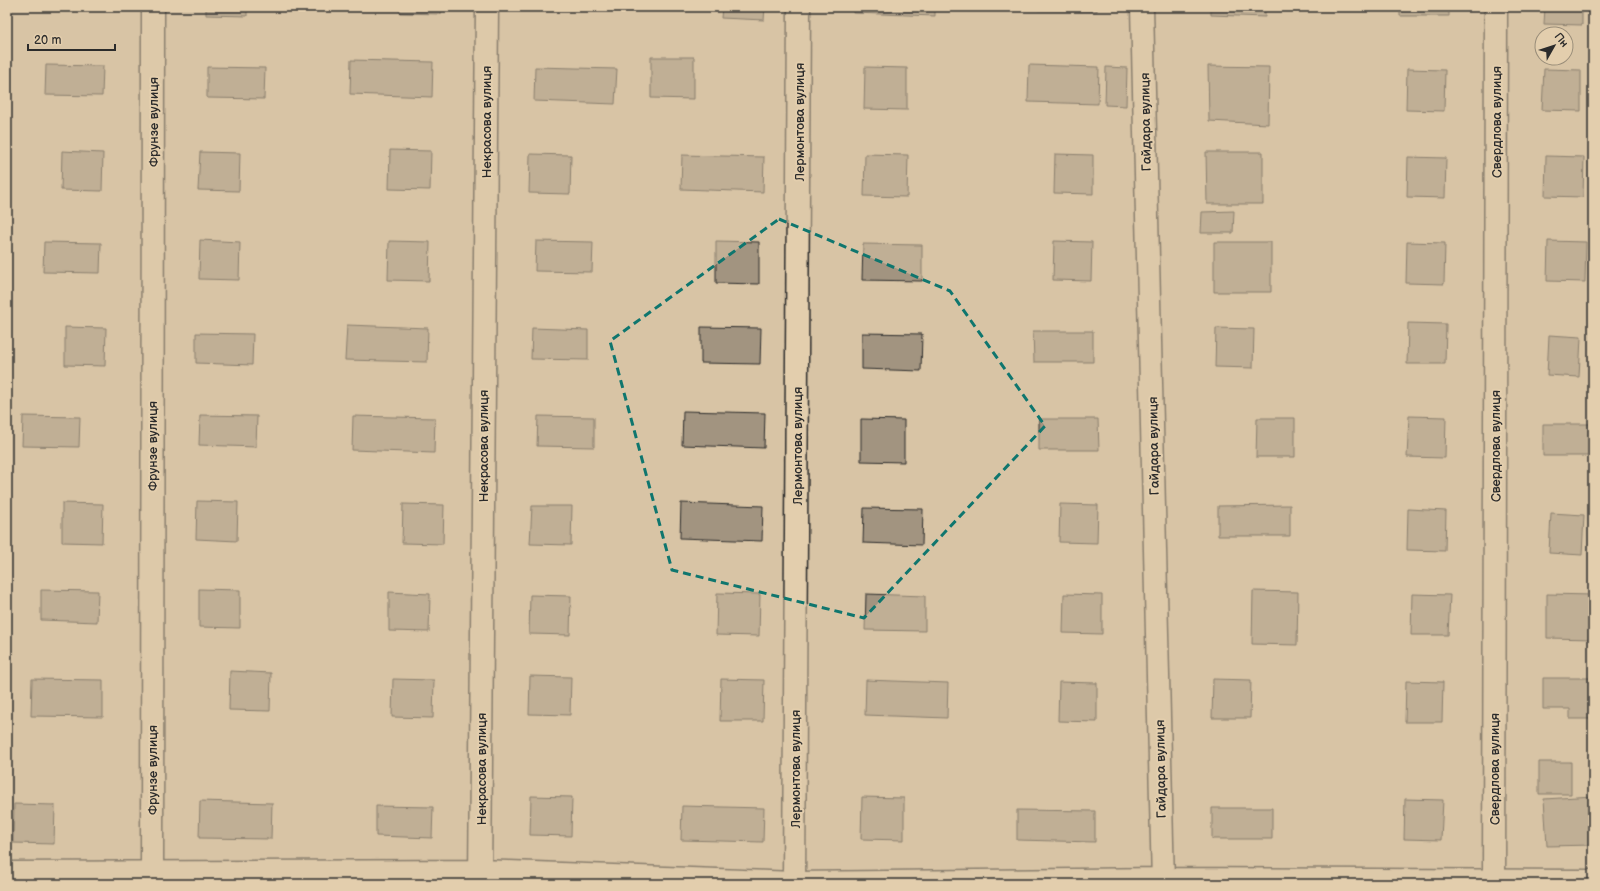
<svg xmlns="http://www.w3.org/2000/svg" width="1600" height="891" viewBox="0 0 1600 891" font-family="'Balsamiq Sans',sans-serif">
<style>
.building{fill:#a29480;stroke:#2b2b2b}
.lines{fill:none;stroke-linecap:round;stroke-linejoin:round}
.minor-casing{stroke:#2b2b2b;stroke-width:25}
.minor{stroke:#e3cead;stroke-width:22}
.marked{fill:none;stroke:#0f766e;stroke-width:3;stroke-dasharray:8 5;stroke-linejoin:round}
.labels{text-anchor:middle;stroke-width:4;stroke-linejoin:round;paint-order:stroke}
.street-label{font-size:13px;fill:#2b2b2b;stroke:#e3cead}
</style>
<rect width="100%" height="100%" fill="#d8c4a5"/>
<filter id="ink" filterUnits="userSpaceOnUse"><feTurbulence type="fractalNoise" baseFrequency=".025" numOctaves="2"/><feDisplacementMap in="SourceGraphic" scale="8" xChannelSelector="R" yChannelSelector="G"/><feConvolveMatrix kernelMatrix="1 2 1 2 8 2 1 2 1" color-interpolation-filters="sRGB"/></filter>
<g filter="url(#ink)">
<!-- building -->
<path class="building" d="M206 7H247V16L206 15Z
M400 7H441V14L400 13Z
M722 7H765L764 20 721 18Z
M853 7H935V16L853 13Z
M1038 7H1097V11L1038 10Z
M1211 7H1265V17L1211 15Z
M1400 7H1449V16H1400Z
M1545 7H1582V25L1544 24Z
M651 57H694V99L651 98Z
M351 60 433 62 432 97 350 94Z
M46 65 103 66 102 96 45 95Z
M1029 65 1099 67 1098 104 1028 102Z
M1208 66 1269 67 1268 124 1209 121Z
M207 67 265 68 264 99 207 98Z
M535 67 617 69 615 104 534 101Z
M865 67 907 68V110L864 109Z
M1106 67 1127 68 1126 106 1105 105Z
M1407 69 1445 70 1444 111 1406 110Z
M1544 69 1581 70V111L1542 110Z
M390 150 431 151 430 190 389 189Z
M62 151 103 153 102 191 61 190Z
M200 152 240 153 239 191 198 190Z
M1206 152H1263V204H1207Z
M530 154 571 155 570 194 529 193Z
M865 154 908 155 907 197 864 196Z
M1055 154 1093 155V194L1054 193Z
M682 155 764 157 763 192 681 189Z
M1546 156 1584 157 1583 197 1545 196Z
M1408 157 1446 158 1445 198 1407 197Z
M1234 211 1233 233H1201L1202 212Z
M200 240 240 242 239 280 199 279Z
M389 241 430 242 429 281 388 280Z
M536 241 593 242 592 272 535 271Z
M716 241 759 242V284L716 283Z
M1054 241 1092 242 1091 281 1053 280Z
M1548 241 1586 242 1585 282 1547 281Z
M44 242 101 243 100 273 43 272Z
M1214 242H1271V292H1214Z
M1407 242 1445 243 1444 284 1406 283Z
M863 244 922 245V281L862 280Z
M1408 323 1446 324 1445 364H1407Z
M347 325 428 328 427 362 345 360Z
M65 327 106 328 105 366 65 365Z
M701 327 761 328 760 364 701 363Z
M532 328 588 330V360L531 359Z
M1216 328 1254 329 1253 368 1215 367Z
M1033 331H1093V362H1034Z
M196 333 253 334 252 365 196 363Z
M862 333 922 334 921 371 862 369Z
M1549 335 1581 337 1579 377 1547 375Z
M683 411 765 413 764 448 682 445Z
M200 415 257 416 256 447 199 445Z
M23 416 80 417 79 447 22 446Z
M353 416 435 418 434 453 352 450Z
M538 416 594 417V447L537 446Z
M1409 416 1446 417 1445 458 1407 457Z
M1257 418H1295V457H1256Z
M861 419 904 420V462L861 461Z
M1039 419H1098L1099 450H1039Z
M1543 424H1592V456H1543Z
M197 501 238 502 237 541 196 539Z
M62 503 103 504 102 543 62 542Z
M681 503 763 506 762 541 680 538Z
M403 504 444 505 443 544 402 543Z
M1060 504 1098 505 1097 543 1059 542Z
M1290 505V536H1218V506Z
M532 506H572L571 545 530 544Z
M864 508 923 509 922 545 863 543Z
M1408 509 1446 511 1445 551 1407 550Z
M1551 513 1584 515 1582 555 1549 553Z
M199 589 240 590V628L199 627Z
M41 590 98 591 97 622 41 620Z
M1253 591 1298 592 1297 645 1252 644Z
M389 592 430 594 429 632 389 631Z
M717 593 760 594 759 636 716 635Z
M866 594 925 596V631L865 630Z
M1064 594 1102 595V634L1063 633Z
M1412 594 1450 595 1448 635H1411Z
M1547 594 1593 595V639L1547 638Z
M530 595 571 596 570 635 529 634Z
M230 671 271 673 270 711 229 710Z
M530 676 571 677 570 715 529 714Z
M1543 678H1593V719H1570V709H1543Z
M32 679 103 680V717L31 716Z
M393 679 434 680 433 718 392 717Z
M721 679 764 680 763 721H720Z
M1213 679 1251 680 1250 718H1212Z
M866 680 948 683 947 718 865 715Z
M1406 681 1443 682 1442 722H1405Z
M1059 682 1097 683V722L1058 721Z
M1539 762H1571V794H1539Z
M531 796 572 797 571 836 530 835Z
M1593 796V845L1547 846 1544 799Z
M862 797 904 798V840L861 839Z
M1405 799 1443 800 1441 840 1404 839Z
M200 801 272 803 271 839 199 838Z
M14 804 55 805 54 844 13 843Z
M376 806 433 807 432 838 376 836Z
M682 806 764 808 763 842 681 840Z
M1212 808H1272V839H1212Z
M1017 810 1095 811V842L1017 840Z"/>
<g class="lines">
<!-- minor casing -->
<g class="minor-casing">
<path id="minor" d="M1142 7 1163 884
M7 873 480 871 794 883 1163 879 1593 881
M152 884 153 7
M480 884 487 7
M794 884 799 7
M1494 884 1496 7"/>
</g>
<!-- minor -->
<use href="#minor" class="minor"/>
</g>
</g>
<!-- marked area -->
<path d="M0 0H1600V891H0ZM779 219 950 291 1045 426 864 618 672 570 610 341Z" fill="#d8c4a5" fill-opacity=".55" fill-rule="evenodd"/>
<path class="marked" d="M779 219 950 291 1045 426 864 618 672 570 610 341Z"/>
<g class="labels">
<!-- street labels -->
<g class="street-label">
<text transform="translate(153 122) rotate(-90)" y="5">Фрунзе вулиця</text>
<text transform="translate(486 122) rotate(-90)" y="5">Некрасова вулиця</text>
<text transform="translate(799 122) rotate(-90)" y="5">Лермонтова вулиця</text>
<text transform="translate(1145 122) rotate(-91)" y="5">Гайдара вулиця</text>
<text transform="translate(1496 122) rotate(-90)" y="5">Свердлова вулиця</text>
<text transform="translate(152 446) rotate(-90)" y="5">Фрунзе вулиця</text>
<text transform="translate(483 446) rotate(-90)" y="5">Некрасова вулиця</text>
<text transform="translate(797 446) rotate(-90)" y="5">Лермонтова вулиця</text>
<text transform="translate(1153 446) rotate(-91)" y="5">Гайдара вулиця</text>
<text transform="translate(1495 446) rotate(-90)" y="5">Свердлова вулиця</text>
<text transform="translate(481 769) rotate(-90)" y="5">Некрасова вулиця</text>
<text transform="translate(795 769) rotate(-90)" y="5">Лермонтова вулиця</text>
<text transform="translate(1160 769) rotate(-91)" y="5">Гайдара вулиця</text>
<text transform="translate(1494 769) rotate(-90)" y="5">Свердлова вулиця</text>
<text transform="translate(152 770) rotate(-90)" y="5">Фрунзе вулиця</text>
</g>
</g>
<!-- margin -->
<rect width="1600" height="891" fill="none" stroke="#e3cead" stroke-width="24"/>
<rect x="12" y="12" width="1576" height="867" fill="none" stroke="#2b2b2b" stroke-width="1.5" filter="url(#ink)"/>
<!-- north arrow -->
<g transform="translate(1554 46) rotate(51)"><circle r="19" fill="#e3cead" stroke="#998d79"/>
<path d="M0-3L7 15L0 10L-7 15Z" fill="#2b2b2b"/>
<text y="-6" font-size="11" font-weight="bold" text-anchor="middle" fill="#2b2b2b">Пн</text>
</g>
<!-- scale -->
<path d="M28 44v6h87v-6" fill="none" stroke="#2b2b2b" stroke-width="2"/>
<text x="34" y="44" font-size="12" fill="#2b2b2b" stroke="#e3cead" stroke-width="3" paint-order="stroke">20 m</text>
</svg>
